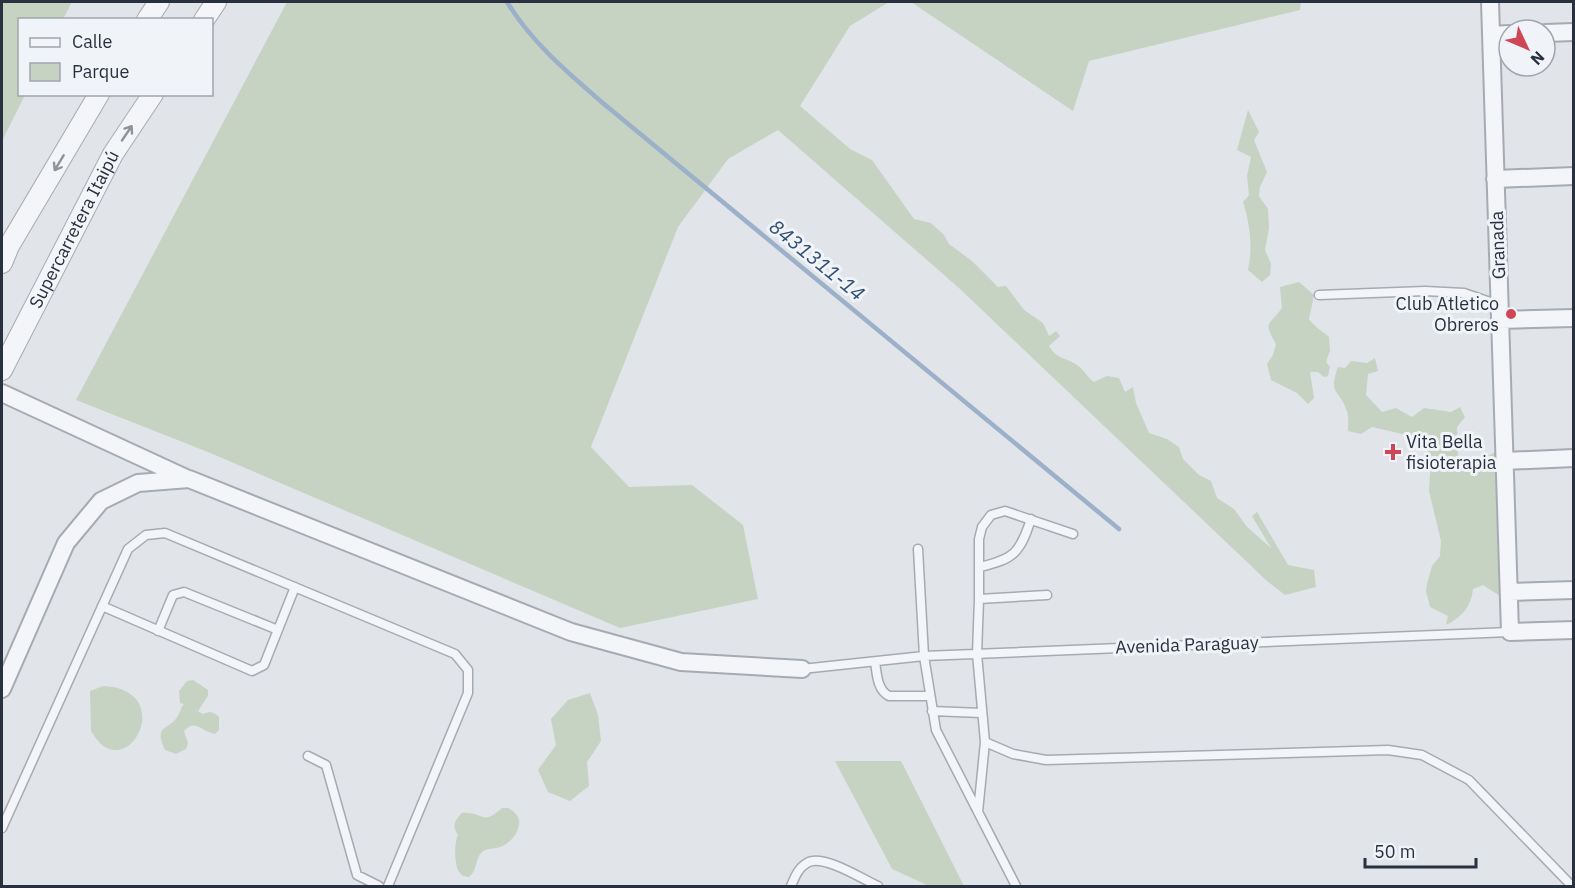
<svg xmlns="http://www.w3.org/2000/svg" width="1575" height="888" viewBox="0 0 1575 888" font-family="'IBM Plex Sans',sans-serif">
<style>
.green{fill:#c6d3c2}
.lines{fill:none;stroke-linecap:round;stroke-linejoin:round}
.stream{stroke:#9cb1c9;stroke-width:4.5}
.service-casing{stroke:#a6abb3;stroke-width:11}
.minor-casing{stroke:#a6abb3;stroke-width:20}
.tertiary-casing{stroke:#a6abb3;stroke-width:22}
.service{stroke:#f3f5f8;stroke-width:8}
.minor{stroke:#f3f5f8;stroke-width:16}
.tertiary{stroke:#f3f5f8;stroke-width:20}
.oneway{stroke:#8e939c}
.poi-dot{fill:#cd4757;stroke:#f0f3f7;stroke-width:2}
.labels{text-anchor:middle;stroke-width:6;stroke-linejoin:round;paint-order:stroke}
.street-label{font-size:18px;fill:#293141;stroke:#f0f3f7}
.poi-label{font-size:18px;fill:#293141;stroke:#f0f3f7;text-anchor:end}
.water-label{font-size:20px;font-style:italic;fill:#334f75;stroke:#f0f3f7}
</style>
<rect width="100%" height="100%" fill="#e1e4e9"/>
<!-- green -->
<path class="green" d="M2 2H72L63 19 20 20V94L25 95 2 141Z
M287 2H889L850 26 800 106 850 149 872 160 914 219 931 223 944 235 949 244 972 261 998 287 1006 286 1024 310 1043 323 1049 336 1056 331 1060 336 1049 346C1058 360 1065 357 1077 365 1085 370 1087 378 1094 382L1107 376 1119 378 1125 392 1133 387 1136 403 1149 433 1167 439 1179 447 1183 459 1199 475 1211 481 1217 498 1234 509 1247 527 1271 548 1252 516 1257 512 1288 565 1314 570 1316 587 1285 595 1267 581 959 288 778 130 728 159 678 227 591 447 629 487 692 485 743 525 758 599 620 628 208 452 76 400Z
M911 2H1301L1300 10 1089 61 1073 111Z
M1248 110 1259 132 1254 140 1267 172 1260 187 1259 196 1268 209 1269 228 1265 250 1271 264 1270 275 1262 282 1248 270C1253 248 1250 224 1243 202L1249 195 1247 176 1251 157 1237 150Z
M1299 282 1314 295 1309 319C1314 326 1322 331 1329 337L1330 351 1326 362 1330 367 1328 376 1324 377 1318 372H1310L1314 398 1308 404 1297 393 1271 380 1267 364 1273 355 1276 344C1263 321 1268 327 1282 308L1280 287Z
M1375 358 1378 371 1368 374 1366 395 1382 412 1396 408 1412 417 1424 408 1451 412 1460 407 1465 417 1457 427 1458 456 1468 465 1496 452 1503 598 1483 585 1473 589C1471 607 1462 617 1446 625L1448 616 1430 607 1426 591 1427 584 1432 566 1440 556 1441 541 1429 491 1431 455 1415 437 1372 427 1361 434 1348 431C1348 425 1349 417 1347 411 1339 388 1328 395 1338 367L1345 368 1351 361 1367 363Z
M193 680 208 690V696L198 711 203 714C210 711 214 712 219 717V730L215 734C202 732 195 718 184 731L188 743 186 749 176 754 165 750C153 724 169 731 177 717 180 713 180 709 184 704L180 703 179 691 187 681Z
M103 686C169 689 139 763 107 748 100 745 95 737 91 731L90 691Z
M590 693 598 715 601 741 587 762 589 786 570 801 548 792 538 770 556 745 551 719 568 700Z
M835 761H901L964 886H929L892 869Z
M502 808H508C512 810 516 813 518 817 523 829 510 844 500 847 493 850 488 847 482 852 474 860 479 868 469 877 465 876 463 877 460 873 454 868 454 842 458 835 452 826 454 821 462 813 483 811 481 827 502 808Z"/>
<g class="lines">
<!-- stream -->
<path class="stream" d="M507 2C532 43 568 73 604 104L1119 529"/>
<!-- service casing -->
<g class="service-casing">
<path id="service" d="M1319 295 1425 291 1464 293 1499 305
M918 549 924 656 936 730 1016 886
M980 567C1014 559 1020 553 1031 519
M979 599V539L982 527 991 515 1005 511 1073 534
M102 606 252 671 264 665 295 587
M158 631 173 595 184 592 278 630
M875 662C877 674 877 690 889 696H930
M802 669 924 656 1510 632
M932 711 981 713
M985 742 1013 754 1046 760 1388 750 1422 755 1469 780 1572 886
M308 756 326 765 357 875 379 886
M978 812 985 742 977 654 979 599 1047 595
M2 828 128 549 146 535 165 533 455 654 468 670V693L388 886
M791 886C795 877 798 868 807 863 822 853 862 879 878 886"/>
</g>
<!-- minor casing -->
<g class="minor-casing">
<path id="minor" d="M1490 2 1510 632 1574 630
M1545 33 1574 32
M1491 35 1509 34
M1495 179 1574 176
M1500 320 1574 318
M2 393 186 478
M1505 461 1574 458
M1509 592 1574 590
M2 689 66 543 101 501 138 483 189 479 571 632 681 662 802 669"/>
</g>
<!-- tertiary casing -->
<g class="tertiary-casing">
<g id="tertiary">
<path d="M147 20 159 2"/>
<path d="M204 20 216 2"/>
<path d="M2 263 9 246 99 94"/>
<path id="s1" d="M2 370 113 154 153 94"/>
</g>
</g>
<!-- service -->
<use href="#service" class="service"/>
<!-- minor -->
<use href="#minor" class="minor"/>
<!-- tertiary -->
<use href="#tertiary" class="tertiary"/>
</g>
<!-- one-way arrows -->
<defs><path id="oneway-shaft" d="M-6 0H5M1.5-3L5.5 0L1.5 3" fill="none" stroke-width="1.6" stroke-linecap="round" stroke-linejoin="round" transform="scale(1.5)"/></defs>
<g class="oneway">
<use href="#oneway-shaft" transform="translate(127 133) rotate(-56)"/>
<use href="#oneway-shaft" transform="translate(59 163) rotate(121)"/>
</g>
<!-- markers -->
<g class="poi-dot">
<circle cx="1511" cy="314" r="6"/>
<path d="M1390 443h6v6h6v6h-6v6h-6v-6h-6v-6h6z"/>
</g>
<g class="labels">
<!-- street labels -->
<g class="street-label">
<text dy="6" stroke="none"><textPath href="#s1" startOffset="158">Supercarretera Itaipú</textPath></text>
<text transform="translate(1498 245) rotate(-92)" y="6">Granada</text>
<text transform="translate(1187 645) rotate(-2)" y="6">Avenida Paraguay</text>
</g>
<!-- poi labels -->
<g class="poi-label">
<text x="1499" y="310">Club Atletico<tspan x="1499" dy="21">Obreros</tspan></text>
<text x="1406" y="448" text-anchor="start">Vita Bella<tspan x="1406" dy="21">fisioterapia</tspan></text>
</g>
<!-- water labels -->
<g class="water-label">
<text transform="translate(817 260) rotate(39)" y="7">8431311-14</text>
</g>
</g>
<!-- border -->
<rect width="1575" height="888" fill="none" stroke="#293141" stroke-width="6"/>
<!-- legend -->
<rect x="18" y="18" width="195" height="78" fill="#f0f3f7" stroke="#a0a5ae" stroke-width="1.5"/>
<rect x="30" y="38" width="30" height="9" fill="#f3f5f8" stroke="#a0a5ae" stroke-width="1.5"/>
<text x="72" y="48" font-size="18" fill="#293141">Calle</text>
<rect x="30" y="63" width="30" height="18" fill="#c6d3c2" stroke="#a0a5ae" stroke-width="1.5"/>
<text x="72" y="78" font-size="18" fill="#293141">Parque</text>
<!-- north arrow -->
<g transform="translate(1527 48) rotate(134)"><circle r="28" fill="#f0f3f7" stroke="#a0a5ae" stroke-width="1.5"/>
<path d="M0-4.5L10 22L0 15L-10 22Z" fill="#cd4757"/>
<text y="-9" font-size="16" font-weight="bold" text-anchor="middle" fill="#293141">N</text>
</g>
<!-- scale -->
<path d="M1365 858v9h111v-9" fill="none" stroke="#293141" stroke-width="3"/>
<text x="1374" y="858" font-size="18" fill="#293141" stroke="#f0f3f7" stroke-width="4.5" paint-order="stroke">50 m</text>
</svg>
